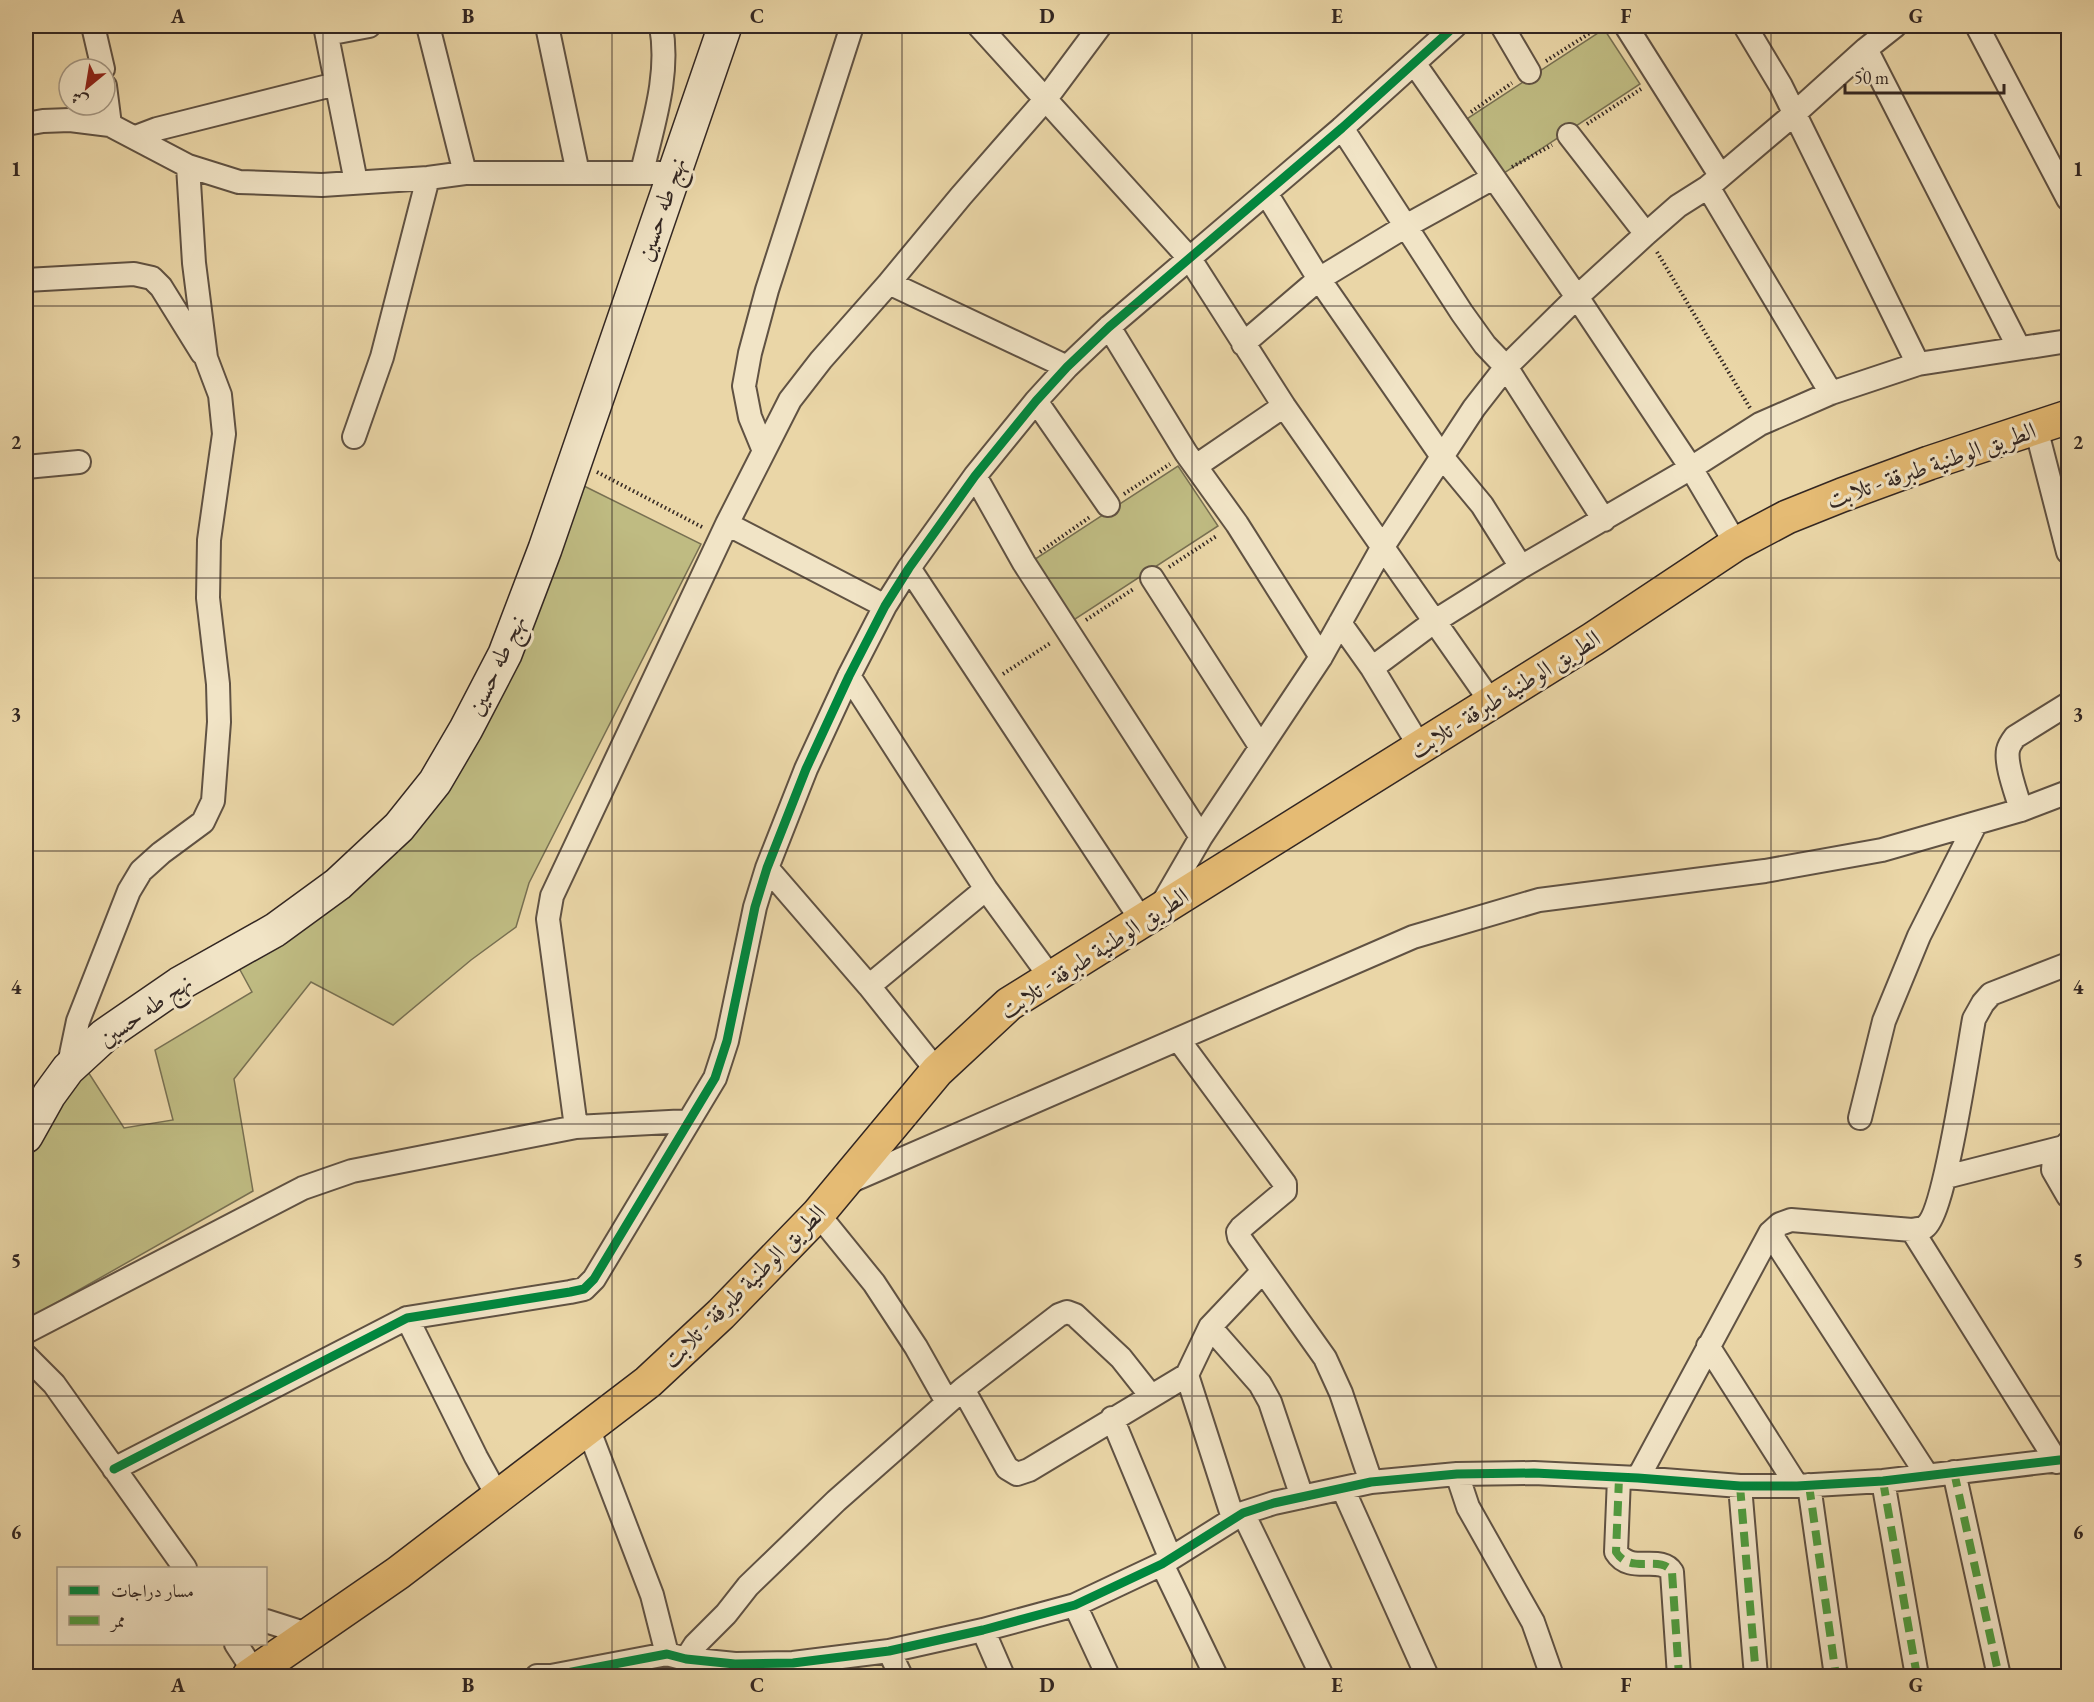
<svg xmlns="http://www.w3.org/2000/svg" width="2094" height="1702" viewBox="0 0 2094 1702" font-family="'EB Garamond',Amiri,serif">
<style>
.green{fill:#bfbb82;stroke:#787052;stroke-width:1.5}
.lines{fill:none;stroke-linecap:round;stroke-linejoin:round}
.street-casing{stroke:#605243;stroke-width:26}
.secondary-casing{stroke:#322622;stroke-width:36}
.primary-casing{stroke:#322622;stroke-width:36}
.path{stroke:#322622;stroke-width:4;stroke-dasharray:1.5 3;stroke-linecap:butt}
.street{stroke:#f1e4c6;stroke-width:22}
.secondary{stroke:#f1e4c6;stroke-width:33}
.primary{stroke:#e5bb74;stroke-width:33}
.quiet{stroke:#509c40;stroke-width:8;stroke-dasharray:15 8;stroke-linecap:butt}
.cycleway-casing{stroke:#f1e4c6;stroke-width:13}
.cycleway{stroke:#00873e;stroke-width:9}
.grid{fill:none;stroke:#322622;stroke-width:1.5;stroke-opacity:0.55}
.labels{text-anchor:middle;stroke-width:6;stroke-linejoin:round;paint-order:stroke}
.street-label{font-size:24px;fill:#322622;stroke:#f1e4c6}
.neatline{fill:none;stroke:#322622;stroke-width:2}
.grid-label{font-size:20px;text-anchor:middle;font-weight:bold;fill:#322622}
</style>
<rect width="100%" height="100%" fill="#ead6a7"/>
<filter id="stains"><feTurbulence type="fractalNoise" baseFrequency=".00333" numOctaves="4"/><feColorMatrix values="0 0 0 0 .2 0 0 0 0 .09 0 0 0 0 .02 0 0 0 .5 -.17"/></filter>
<radialGradient id="worn" r=".72"><stop offset=".6" stop-color="#630" stop-opacity="0"/><stop offset="1" stop-color="#630" stop-opacity=".3"/></radialGradient>
<!-- green -->
<path class="green" d="M1604 29 1640 84 1492 181 1456 126Z
M1178 466 1218 526 1066 625 1026 565Z
M582 485 701 544 529 883 516 927 471 960 393 1025 311 982 234 1079 253 1191 26 1320V1153L53 1095 83 1064 124 1128 173 1120 155 1050 252 992 239 968 410 825Z"/>
<g class="lines">
<!-- street casing -->
<g class="street-casing">
<path id="street" d="M93 26 103 69
M325 26 356 182
M428 26 465 173
M547 26 578 173
M979 26 1190 259 1284 406 1491 702
M1502 26 1529 72
M1626 26 1720 175
M1745 26 1781 86 1918 364
M1977 26 2068 199
M327 34 369 26
M1866 49 2019 348
M1414 63 1577 297 1691 468 1736 544
M105 86 110 125
M26 124 43 121 70 120 110 125 188 166 239 182 322 185 428 178 465 173H674
M1342 128 1462 313 1485 345 1506 367 1604 520
M1569 135 1646 234
M136 137 157 129 336 84
M642 172C653 124 670 75 661 26
M1708 187 1831 393
M1266 193 1319 279 1443 458 1482 505 1521 567
M26 280 134 274 152 278 161 287 202 353
M889 283 1067 367
M1109 327 1186 453 1237 524 1321 657
M1243 344 1319 279 1406 226 1493 178
M1036 401 1108 505
M2036 428 2068 552
M354 437 382 357 428 178
M764 451 750 417 744 386 750 353 767 290 852 26
M1196 466 1284 406
M26 467 79 462
M975 476 1024 563 1201 837
M727 524 885 606
M909 568 1142 921
M1152 578 1260 746
M1340 623 1372 668 1420 747
M1372 668 1435 621 1521 567 1691 468 1760 424 1831 393 1918 364 2068 341
M849 676 986 889 1051 978
M2021 810C2017 795 2005 765 2008 750 2009 745 2012 741 2015 737L2068 704
M767 868 869 986 937 1071
M1161 906 1201 837 1321 657 1382 548 1474 408 1506 367 1577 297 1646 234 1678 206 1708 187 1794 114 1866 49 1895 26
M869 986 986 889
M1178 1039 1285 1184V1191L1241 1228 1238 1232 1239 1237 1325 1358 1341 1393 1371 1482
M68 1069 78 1021 129 891 141 871 161 853 203 822 213 801 219 722 218 684 208 598 209 540 224 434 220 395 206 358 194 263 188 166
M1860 1118 1884 1021 1919 936 1975 825
M576 1127 548 919 552 896 727 524 790 400 821 360 889 283 961 196 1045 100 1100 26
M2068 1143 2054 1158 2053 1170 2068 1196
M1946 1177 2068 1146
M849 1182 1413 937 1539 900 1765 871 1882 850 2021 810 2068 792
M818 1214 874 1283 916 1347 947 1402
M1912 1230 2057 1462
M1770 1233 1927 1475
M407 1318 476 1457 498 1497
M1210 1327 1260 1384 1270 1402 1302 1497
M26 1332 303 1188 352 1171 576 1127 688 1121
M1708 1346 1797 1486
M26 1356 54 1384 185 1568
M1187 1375 1233 1518
M963 1389 1007 1468 1017 1474 1029 1470 1187 1375 1210 1327 1263 1271
M1112 1418 1170 1557
M588 1428 652 1595 667 1654
M114 1469 407 1318 570 1292 584 1289 594 1279 715 1078 727 1041 755 907 767 868 806 769 849 676 885 606 909 568 975 476 1036 401 1067 367 1109 327 1342 128 1455 26
M1954 1472 1999 1676
M1457 1474 1468 1507 1533 1622 1552 1676
M1619 1478 1616 1552C1630 1575 1661 1554 1672 1572L1679 1676
M1638 1478 1770 1233 1780 1224 1791 1220 1912 1230C1915 1229 1922 1229 1925 1227 1945 1213 1968 1051 1974 1019L1983 1003 1991 994 2068 964
M1883 1481 1917 1676
M1809 1485 1836 1676
M1740 1486 1756 1676
M1343 1489 1427 1676
M1243 1513 1322 1676
M1162 1564 1216 1676
M1075 1605 1108 1676
M266 1621 310 1635
M983 1630 1003 1676
M236 1644 255 1673 265 1676
M889 1651 901 1676
M686 1659 695 1645 726 1614 748 1586 836 1501 963 1389 1059 1315 1067 1312 1075 1315 1121 1358 1151 1396
M537 1676H551L667 1654 686 1659 735 1664 793 1663 889 1651 983 1630 1075 1605 1162 1564 1243 1513 1274 1503 1371 1482 1457 1474 1534 1473 1638 1478 1740 1486H1797L1883 1481 2068 1459"/>
</g>
<!-- secondary casing -->
<g class="secondary-casing">
<path id="secondary" d="M26 1136 49 1095 68 1069 105 1035 179 984 275 930 338 884 399 827 435 782 466 729 505 654 545 549 725 26"/>
</g>
<!-- primary casing -->
<g class="primary-casing">
<path id="primary" d="M249 1676 398 1573 648 1382 721 1314 818 1214 937 1071 1009 1004 1593 639 1736 544 1787 517 1842 495 1929 463 2068 417"/>
</g>
<!-- path -->
<path class="path" d="M1546 61 1601 26
M1471 112 1512 83
M1587 124 1641 89
M1512 167 1552 145
M1657 252 1750 408
M597 472 702 527
M1124 494 1170 464
M1040 552 1090 517
M1169 567 1218 535
M1086 620 1135 588
M1003 674 1052 642"/>
<!-- street -->
<use href="#street" class="street"/>
<!-- secondary -->
<use href="#secondary" class="secondary"/>
<!-- primary -->
<use href="#primary" class="primary"/>
<!-- quiet -->
<path class="quiet" d="M1954 1472 1999 1676
M1619 1478 1616 1552C1630 1575 1661 1554 1672 1572L1679 1676
M1883 1481 1917 1676
M1809 1485 1836 1676
M1740 1486 1756 1676"/>
<!-- cycleway casing -->
<g class="cycleway-casing">
<path id="cycleway" d="M114 1469 407 1318 570 1292 584 1289 594 1279 715 1078 727 1041 755 907 767 868 806 769 849 676 885 606 909 568 975 476 1036 401 1067 367 1109 327 1342 128 1455 26
M537 1676H551L667 1654 686 1659 735 1664 793 1663 889 1651 983 1630 1075 1605 1162 1564 1243 1513 1274 1503 1371 1482 1457 1474 1534 1473 1638 1478 1740 1486H1797L1883 1481 2068 1459"/>
</g>
<!-- cycleway -->
<use href="#cycleway" class="cycleway"/>
</g>
<!-- grid -->
<path class="grid" d="M323 26V1676M612 26V1676M902 26V1676M1192 26V1676M1482 26V1676M1771 26V1676M26 306H2068M26 578H2068M26 851H2068M26 1124H2068M26 1396H2068"/>
<g class="labels">
<!-- street labels -->
<g class="street-label">
<text transform="translate(661 209) rotate(-71)" y="8">نهج طه حسين</text>
<text transform="translate(1931 465) rotate(-19)" y="8">الطريق الوطنية طبرقة - تلابت</text>
<text transform="translate(496 665) rotate(-65)" y="8">نهج طه حسين</text>
<text transform="translate(1505 694) rotate(-32)" y="8">الطريق الوطنية طبرقة - تلابت</text>
<text transform="translate(1094 953) rotate(-33)" y="8">الطريق الوطنية طبرقة - تلابت</text>
<text transform="translate(145 1010) rotate(-35)" y="8">نهج طه حسين</text>
<text transform="translate(744 1286) rotate(-45)" y="8">الطريق الوطنية طبرقة - تلابت</text>
</g>
</g>
<!-- margin -->
<rect width="2094" height="1702" fill="none" stroke="#ead6a7" stroke-width="66"/>
<!-- legend -->
<rect x="57" y="1567" width="210" height="78" fill="#f1e4c6" stroke="#a59884" stroke-width="1.5"/>
<rect x="69" y="1586" width="30" height="9" fill="#00873e" stroke="#a59884" stroke-width="1.5"/>
<text x="111" y="1597" font-size="18" fill="#322622">مسار دراجات</text>
<rect x="69" y="1616" width="30" height="9" fill="#509c40" stroke="#a59884" stroke-width="1.5"/>
<text x="111" y="1627" font-size="18" fill="#322622">ممر</text>
<!-- north arrow -->
<g transform="translate(87 87) rotate(210)"><circle r="28" fill="#f1e4c6" stroke="#a59884" stroke-width="1.5"/>
<path d="M0-4.5L10 22L0 15L-10 22Z" fill="#8f2418"/>
<text y="-9" font-size="16" font-weight="bold" text-anchor="middle" fill="#322622">ش</text>
</g>
<!-- scale -->
<path d="M1845 84v9h159v-9" fill="none" stroke="#322622" stroke-width="3"/>
<text x="1854" y="84" font-size="18" fill="#322622" stroke="#f1e4c6" stroke-width="4.5" paint-order="stroke">50 m</text>
<rect x="33" y="33" width="2028" height="1636" class="neatline"/>
<g class="grid-label">
<text x="178" y="23">A</text>
<text x="468" y="23">B</text>
<text x="757" y="23">C</text>
<text x="1047" y="23">D</text>
<text x="1337" y="23">E</text>
<text x="1626" y="23">F</text>
<text x="1916" y="23">G</text>
<text x="16" y="176">1</text>
<text x="2078" y="176">1</text>
<text x="16" y="449">2</text>
<text x="2078" y="449">2</text>
<text x="16" y="721">3</text>
<text x="2078" y="721">3</text>
<text x="16" y="994">4</text>
<text x="2078" y="994">4</text>
<text x="16" y="1267">5</text>
<text x="2078" y="1267">5</text>
<text x="16" y="1539">6</text>
<text x="2078" y="1539">6</text>
<text x="178" y="1692">A</text>
<text x="468" y="1692">B</text>
<text x="757" y="1692">C</text>
<text x="1047" y="1692">D</text>
<text x="1337" y="1692">E</text>
<text x="1626" y="1692">F</text>
<text x="1916" y="1692">G</text>
</g>
<rect width="100%" height="100%" filter="url(#stains)"/>
<rect width="100%" height="100%" fill="url(#worn)"/>
</svg>
